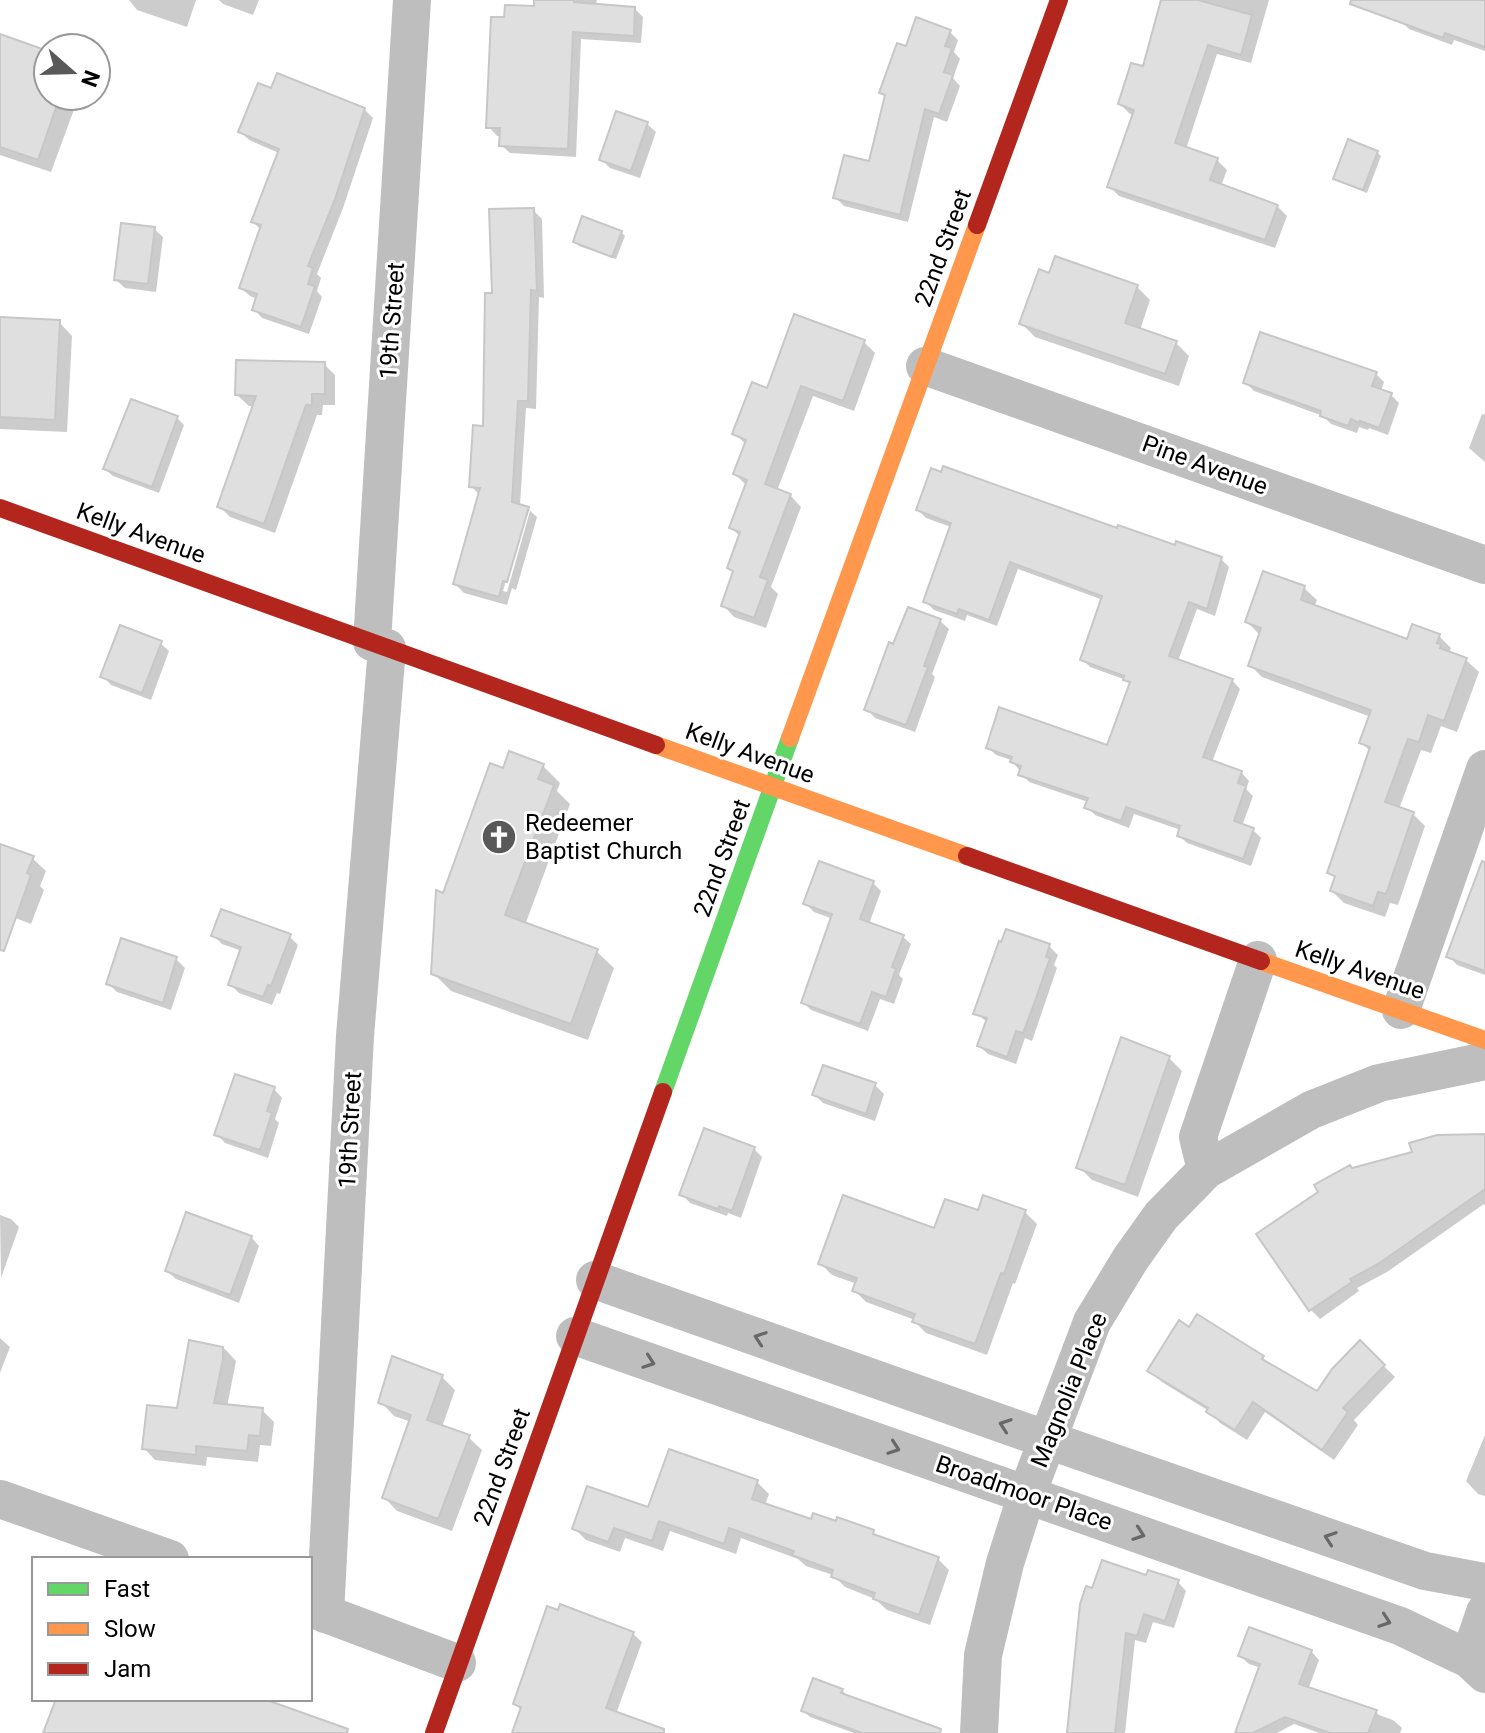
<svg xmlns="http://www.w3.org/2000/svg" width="1485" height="1733" viewBox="0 0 1485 1733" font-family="Roboto,sans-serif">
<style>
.shadow{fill:#0003;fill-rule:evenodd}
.building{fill:#dfdfdf;stroke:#c7c7c7;stroke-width:2}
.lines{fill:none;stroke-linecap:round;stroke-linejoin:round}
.street{stroke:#bebebe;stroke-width:38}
.fast{stroke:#63d668;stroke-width:18}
.slow{stroke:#ff974d;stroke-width:18}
.jam{stroke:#b3261e;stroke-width:18}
.oneway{stroke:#686868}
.labels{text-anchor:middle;stroke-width:6;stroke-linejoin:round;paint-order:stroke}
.street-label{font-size:24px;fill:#000;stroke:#fff}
.poi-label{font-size:24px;fill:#000;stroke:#fff;text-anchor:start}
</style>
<rect width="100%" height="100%" fill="#fff"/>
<!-- shadow -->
<path class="shadow" d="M129 0H196L187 27 137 10Z
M219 0H259L253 15 223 4Z
M536 0H597L595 6 634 8 643 17 641 43 581 39 576 157 510 153 501 145 502 136H497L489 127 506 19 536 8Z
M1163 0H1269L1251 63 1217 54 1186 149 1217 160 1227 170 1221 186 1277 206 1287 216 1275 248 1119 196 1109 186 1134 115 1130 114 1120 104 1145 69Z
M1408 0H1485V51L1454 40 1452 45 1409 29 1400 20Z
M950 32 958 40 954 52 960 59 953 78 960 86 947 122 934 117 908 222 844 206 835 197 870 163 886 98 881 92 907 48Z
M0 37 48 53V96H79L51 172 0 155Z
M364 109 373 118 343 208 317 274 321 278 317 291 322 297 309 334 262 318 254 309 257 299 250 296 241 288 261 230 253 222 279 153 249 140 241 132Z
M647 124 656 132 640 178 610 168 601 159Z
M1377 152 1381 156 1367 193 1339 182 1335 178Z
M533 210 542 219 544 298 539 297 536 409 526 408 520 506 528 509 537 517 516 590 512 588 507 605 464 593 455 584 480 495 471 486 485 428 494 295ZM526 511H530L507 592 503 591Z
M154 229 163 237 156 292 125 288 116 280Z
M621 232 625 236 616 259 579 246 575 242Z
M1050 275 1137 287 1150 300 1140 330 1176 343 1189 356 1179 386 1035 337 1022 324Z
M0 319 59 322 72 336 67 432 0 429Z
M864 342 875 353 854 411 813 396 777 491 790 495 801 507 771 587 778 594 766 628 734 617 723 605 735 573 729 568 741 537 731 528 747 486 735 474 746 445 735 433 768 391Z
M324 364 335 375V405H323L322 415H317L275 533 230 517 219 506 255 406H249L237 395Z
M1376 374 1384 382 1381 391 1391 395 1399 403 1388 435 1369 428 1368 430 1359 427 1357 433 1331 424 1323 416 1254 391 1245 382Z
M1485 412V462L1469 448 1482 414 1484 415Z
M177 418 184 425 159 493 113 476 105 469Z
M918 510 1118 530 1176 548 1221 559 1229 567 1215 616 1197 609 1178 661 1232 680 1240 689 1212 762 1241 772 1249 781 1246 789 1253 796 1242 826 1253 830 1261 838 1251 866 1187 843 1179 835 1181 830 1134 814 1129 828 1095 815 1087 807 1088 802 1029 782 1011 760 996 755 988 747H1108L1131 685 1126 680 1090 667 1082 659 1103 600 1018 569 997 626 967 615 965 621 934 610 926 602 951 527 926 518Z
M1304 588 1317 600 1314 607 1408 641 1439 636 1451 648 1449 653 1466 660 1479 672 1457 732 1441 726 1431 753 1421 750 1399 809 1413 814 1425 826 1398 905 1390 903 1385 917 1344 903 1332 891 1336 879 1329 872 1370 751 1361 742 1371 717 1262 677 1250 665 1259 634 1247 622Z
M940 621 949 629 932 674 935 677 915 732 875 718 867 709 895 646Z
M160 643 169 651 151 700 111 685 103 676Z
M543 766 560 783 557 791 570 804 525 925 596 951 614 968 588 1040 451 991 433 973 444 895 504 771Z
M0 846 32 858 46 871 40 886 44 890 31 924 0 912Z
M873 883 881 891 869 924 902 936 911 944 899 975 903 979 894 1004 880 999 868 1031 811 1010 803 1002 833 919 814 912 806 904Z
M1485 885V975L1457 965 1449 956Z
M214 936H289L298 945 280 994 277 993 272 1005 239 993 230 984 242 951 222 944Z
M1049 946 1058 955 1054 965 1057 968 1032 1041 1025 1038 1016 1064 988 1054 979 1046 988 1023 976 1013Z
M176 959 185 968 171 1010 117 992 108 983Z
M1169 1058 1182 1071 1138 1197 1092 1180 1079 1167Z
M875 1085 884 1094 875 1121 823 1103 815 1095Z
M274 1089 282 1098 275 1119 279 1123 268 1158 225 1143 217 1134Z
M1485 1136V1206L1484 1204 1387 1272 1357 1288 1359 1291 1320 1319 1311 1310 1259 1235 1353 1170Z
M754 1149 762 1157 741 1218 728 1213 727 1216 690 1203 682 1194Z
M1025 1212 1037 1224 1015 1284 1013 1283 987 1355 926 1333 914 1321 915 1320 866 1302 854 1290 857 1284 832 1275 820 1263 936 1231 979 1213Z
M0 1215 11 1219 19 1227 1 1278Z
M251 1237 259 1246 239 1303 176 1279 167 1271Z
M1190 1330 1262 1357 1273 1368 1317 1394 1360 1343 1395 1377 1354 1420 1358 1425 1334 1460 1265 1412 1247 1440 1220 1423 1209 1411 1162 1382 1150 1370Z
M0 1338 10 1347 0 1373Z
M191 1342 225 1349 236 1361 227 1407 262 1410 274 1422 271 1446 260 1445 258 1462 207 1457 206 1466 155 1460 144 1448 178 1410Z
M442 1377 455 1390 442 1427 468 1437 482 1450 452 1531 397 1511 384 1497 411 1422 394 1416 381 1402Z
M1485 1435V1496L1478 1494 1466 1481Z
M757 1482 769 1494 765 1505 813 1522 873 1532 880 1539 938 1559 949 1570 930 1625 887 1610 875 1599 845 1587 833 1575 806 1566 798 1559 741 1538 736 1554 670 1531 663 1551 625 1538 620 1552 586 1540 574 1528Z
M1148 1577 1178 1582 1186 1591 1174 1628 1153 1622 1146 1643 1135 1640 1125 1733H1069L1093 1591Z
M559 1612 633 1634 642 1642 616 1714 620 1733H514L522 1711 515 1704Z
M1311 1651 1319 1660 1308 1690 1376 1712 1379 1715 1393 1720 1402 1728 1400 1733H1319L1294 1724 1277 1733H1254L1244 1715 1261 1668 1249 1664 1240 1656Z
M842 1690 848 1697 922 1733H854L810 1717 803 1710Z"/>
<!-- building -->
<path class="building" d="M534 0H574V2L635 7 634 36 573 32 568 149 499 146 500 128H486L491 17H504L505 5 534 6Z
M1161 0H1198L1252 15 1241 55 1208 45 1175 143 1218 158 1210 180 1278 205 1265 240 1107 187 1134 110 1118 104 1131 63 1143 66Z
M1351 0H1485V47L1445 33 1443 38 1350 4Z
M916 17 951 30 945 46 952 48 944 72 953 75 939 114 925 109 900 215 833 198 844 155 869 161 885 95 879 93 897 43 906 46Z
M0 34 48 51V96H60L38 160 0 147Z
M277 73 365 108 335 199 308 266 313 268 308 284 315 286 301 327 252 310 257 294 239 288 261 225 251 222 279 149 238 132 258 83 271 88Z
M616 111 648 122 631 171 599 160Z
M1348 139 1378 151 1363 190 1333 179Z
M534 208 537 291 531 290 528 401H518L512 502 529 507 507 582 503 581 499 597 453 584 480 488 469 487 473 425 483 426 485 293H492L489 209Z
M582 216 622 231 612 257 573 242Z
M121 223 155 227 148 284 114 280Z
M1055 256 1138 285 1125 323 1177 341 1165 374 1019 324 1039 269 1049 273Z
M794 314 865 340 843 401 801 386 765 484 791 494 760 577 768 580 754 618 721 606 733 571 727 568 740 532 729 528 747 480 733 474 746 440 732 434 752 382 767 388Z
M0 317 60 320 55 420 0 417Z
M1260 332 1377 372 1372 386 1392 393 1379 428 1360 421V423L1351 419 1348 426 1320 416 1321 411 1243 383Z
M236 360 325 362V394H312V405H306L264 524 217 507 256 396 235 395Z
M131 399 178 416 152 487 103 469Z
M943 466 1117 528 1118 525 1175 545 1176 541 1222 557 1207 609 1189 602 1169 656 1233 679 1203 757 1242 771 1238 783 1246 786 1234 821 1254 828 1243 859 1177 836 1180 826 1126 807 1121 821 1084 808 1088 798 1018 775 1021 766 1010 762 1012 757 986 748 999 707 1107 745 1130 682 1123 680 1124 676 1080 660 1102 596 1010 562 989 620 959 609 957 614 923 602 951 523 916 510 931 468 941 472Z
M1263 571 1305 586 1301 600 1407 639 1412 624 1440 634 1437 643 1441 644 1440 648 1467 658 1444 721 1428 715 1419 742 1408 739 1385 802 1414 812 1386 894 1378 892 1373 906 1330 891 1335 876 1327 873 1370 747 1359 743 1371 710 1248 666 1261 628 1245 622Z
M908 607 941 619 924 666 928 667 906 725 864 710 889 642 893 644Z
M120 625 162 641 142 693 100 677Z
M509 751 544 764 538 779 554 785 505 915 598 949 571 1024 431 974 436 890 443 893 490 763 503 768Z
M0 844 34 856 27 873 31 875 4 951 0 950Z
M819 861 874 881 860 919 904 935 892 967 896 969 886 997 872 992 860 1024 801 1003 832 914 803 904Z
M1482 861 1485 862V971L1446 957Z
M221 909 291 934 271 986 268 985 263 997 228 985 241 947 211 936Z
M1006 929 1050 944 1046 957 1050 958 1034 1004 1023 1033 1016 1031 1007 1057 977 1046 987 1018 973 1014 999 941 1001 942Z
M121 938 177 957 163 1003 106 984Z
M1121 1037 1170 1056 1125 1185 1076 1168Z
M823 1065 876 1083 866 1114 812 1095Z
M235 1074 275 1087 267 1111 272 1113 260 1150 214 1135Z
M704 1128 755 1147 732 1211 719 1206 718 1209 679 1195Z
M1485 1134V1189L1378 1264 1350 1279 1352 1282 1309 1311 1256 1234 1318 1192 1314 1185 1350 1165 1352 1168 1412 1152 1409 1143 1437 1135Z
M843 1195 934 1228 945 1199 978 1210 983 1195 1026 1210 1004 1274 1001 1273 975 1344 912 1322 915 1314 852 1291 857 1278 818 1264Z
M186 1212 252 1236 230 1295 165 1271Z
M1197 1314 1264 1356 1262 1359 1317 1391 1332 1369 1360 1340 1385 1365 1343 1408 1348 1412 1322 1450 1253 1402 1235 1430 1206 1412 1208 1408 1147 1371 1179 1320 1189 1327Z
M189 1340 223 1347V1359L214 1403 263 1408 260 1436 249 1435 247 1451 196 1446V1455L142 1449 147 1405 177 1408Z
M392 1356 443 1375 427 1420 470 1435 438 1519 382 1498 411 1415 378 1403Z
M669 1449 758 1480 752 1499 811 1519 813 1513 836 1521 837 1517 874 1530 873 1534 939 1557 919 1615 873 1599 875 1593 831 1577 833 1570 792 1555 794 1551 729 1528 724 1544 659 1521 652 1541 614 1528 608 1542 572 1529 587 1486 648 1507Z
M1102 1560 1146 1575 1148 1570 1179 1580 1165 1621 1144 1614 1137 1636 1126 1633 1115 1733H1067L1080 1604 1086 1586 1092 1588Z
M560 1604 634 1632 606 1708 664 1729V1733H512L521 1707 513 1704 547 1606 558 1610Z
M1249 1627 1312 1650 1299 1684 1377 1710 1368 1733H1330L1285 1717 1253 1733H1235L1260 1664 1238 1656Z
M813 1678 843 1689 841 1693 941 1729 940 1733H862L801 1711Z
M56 1699H264L348 1729 347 1733H43Z"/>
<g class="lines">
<!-- street -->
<path class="street" d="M925 366 1485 565
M372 642 412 0
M1401 1010 1485 769
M1206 1170 1311 1110 1379 1083 1485 1061
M595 1280 1048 1440 1425 1571 1485 1582
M575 1336 1400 1626 1469 1659 1485 1674
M0 1499 170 1559
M310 1608 457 1663
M325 1614 355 1036 387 648
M1469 1659 1485 1612
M979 1733 983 1655 1005 1563 1027 1494 1092 1322 1131 1258 1161 1216 1206 1170 1198 1137 1258 960"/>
<!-- fast -->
<path class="fast" d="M663 1092 790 738"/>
<!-- slow -->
<path class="slow" d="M790 738 977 225
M656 745 967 856
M1261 961 1485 1040"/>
<!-- jam -->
<path class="jam" d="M977 225 1059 0
M0 508 656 745
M967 856 1261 961
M434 1733 663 1092"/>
</g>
<!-- one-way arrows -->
<defs><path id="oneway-chevron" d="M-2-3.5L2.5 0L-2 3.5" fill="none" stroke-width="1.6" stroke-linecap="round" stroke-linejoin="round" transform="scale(2)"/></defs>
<g class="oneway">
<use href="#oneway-chevron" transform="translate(760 1338) rotate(-161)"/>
<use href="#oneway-chevron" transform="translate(649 1362) rotate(19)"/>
<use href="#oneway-chevron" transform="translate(1005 1425) rotate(-161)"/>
<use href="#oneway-chevron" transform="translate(894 1448) rotate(19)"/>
<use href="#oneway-chevron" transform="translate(1139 1534) rotate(19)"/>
<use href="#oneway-chevron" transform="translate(1330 1538) rotate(-161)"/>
<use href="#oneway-chevron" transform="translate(1385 1621) rotate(19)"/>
</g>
<!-- icons -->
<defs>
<g id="church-disc" transform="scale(1.8)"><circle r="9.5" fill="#595959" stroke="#fff"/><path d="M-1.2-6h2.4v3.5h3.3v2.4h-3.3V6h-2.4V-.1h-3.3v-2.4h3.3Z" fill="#fff"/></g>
</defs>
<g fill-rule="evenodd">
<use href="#church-disc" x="499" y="837"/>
</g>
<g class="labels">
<!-- street labels -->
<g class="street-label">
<text transform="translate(943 248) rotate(-70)" y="8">22nd Street</text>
<text transform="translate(392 321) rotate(-86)" y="8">19th Street</text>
<text transform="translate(1205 465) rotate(20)" y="8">Pine Avenue</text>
<text transform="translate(141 533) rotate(20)" y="8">Kelly Avenue</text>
<text transform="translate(750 753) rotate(20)" y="8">Kelly Avenue</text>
<text transform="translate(722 858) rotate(-70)" y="8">22nd Street</text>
<text transform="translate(1360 970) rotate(19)" y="8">Kelly Avenue</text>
<text transform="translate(350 1130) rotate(-87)" y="8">19th Street</text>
<text transform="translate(1069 1390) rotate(-68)" y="8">Magnolia Place</text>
<text transform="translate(502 1467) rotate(-70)" y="8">22nd Street</text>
<text transform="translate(1024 1493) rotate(19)" y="8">Broadmoor Place</text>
</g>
<!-- poi labels -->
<g class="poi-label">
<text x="525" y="831">Redeemer<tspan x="525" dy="28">Baptist Church</tspan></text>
</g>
</g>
<!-- legend -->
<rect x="32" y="1557" width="280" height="144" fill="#ffffff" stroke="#999999" stroke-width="2"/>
<rect x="48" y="1583" width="40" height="12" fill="#63d668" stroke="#999999" stroke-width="2"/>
<text x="104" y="1597" font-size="24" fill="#000000">Fast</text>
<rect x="48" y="1623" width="40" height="12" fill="#ff974d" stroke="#999999" stroke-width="2"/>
<text x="104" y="1637" font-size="24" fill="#000000">Slow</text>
<rect x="48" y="1663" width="40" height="12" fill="#b3261e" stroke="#999999" stroke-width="2"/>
<text x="104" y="1677" font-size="24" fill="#000000">Jam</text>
<!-- north arrow -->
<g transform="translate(72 72) rotate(110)"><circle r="38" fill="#ffffff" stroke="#999999" stroke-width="2"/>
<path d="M0-6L14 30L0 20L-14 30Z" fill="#595959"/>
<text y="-12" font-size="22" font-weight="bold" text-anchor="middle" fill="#000000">N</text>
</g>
</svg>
